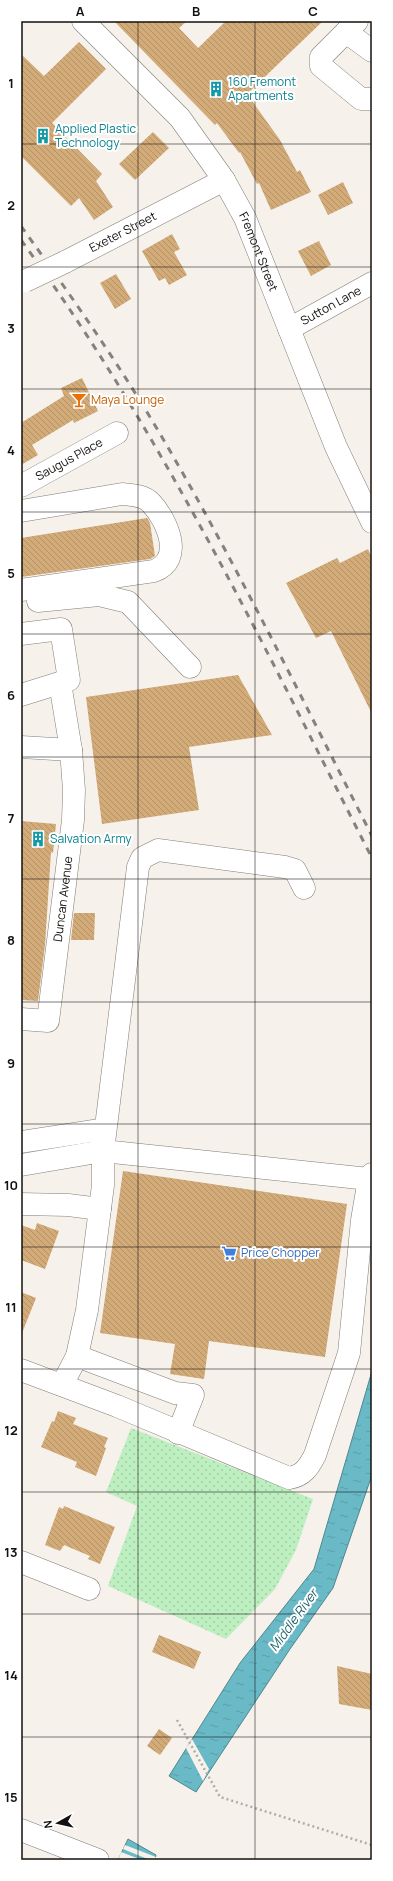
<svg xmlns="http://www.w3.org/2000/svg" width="393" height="1881" viewBox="0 0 393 1881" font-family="Manrope,sans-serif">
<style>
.grass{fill:url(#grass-dots)}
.water{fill:url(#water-ripples);stroke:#4f878f}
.pier{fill:#f6f1eb}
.building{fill:url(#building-back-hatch)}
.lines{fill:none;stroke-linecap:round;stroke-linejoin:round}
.minor-casing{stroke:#827e78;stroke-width:23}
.major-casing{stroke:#827e78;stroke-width:23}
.path{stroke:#b0aca7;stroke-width:2.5;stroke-dasharray:2 3;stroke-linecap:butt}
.minor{stroke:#fff;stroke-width:22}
.major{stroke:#fff;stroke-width:22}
.rail{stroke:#85827e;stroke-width:3;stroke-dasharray:7 7;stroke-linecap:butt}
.minor-bridge-casing{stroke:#827e78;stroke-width:23;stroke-linecap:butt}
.minor-bridge{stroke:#fff;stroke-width:22}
.grid{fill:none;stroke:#13110f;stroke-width:1;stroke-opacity:0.55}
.labels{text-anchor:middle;stroke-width:4;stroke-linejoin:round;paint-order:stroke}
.culture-label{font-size:12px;fill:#0d838f;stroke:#fff;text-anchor:start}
.street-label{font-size:12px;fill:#13110f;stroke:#fff}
.food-label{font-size:12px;fill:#c56008;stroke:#fff;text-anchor:start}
.shop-label{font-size:12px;fill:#366cbe;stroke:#fff;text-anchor:start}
.water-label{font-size:13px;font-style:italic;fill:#20626b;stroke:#fff}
.neatline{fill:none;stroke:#13110f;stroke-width:1.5}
.grid-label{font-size:13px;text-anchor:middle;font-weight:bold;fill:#13110f}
</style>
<defs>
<pattern id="grass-dots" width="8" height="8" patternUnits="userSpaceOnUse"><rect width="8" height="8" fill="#bdefc1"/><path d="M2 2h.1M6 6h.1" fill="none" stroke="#a2cca5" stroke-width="1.8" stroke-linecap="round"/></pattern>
<pattern id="water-ripples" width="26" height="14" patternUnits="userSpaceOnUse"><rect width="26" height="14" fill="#69b9c6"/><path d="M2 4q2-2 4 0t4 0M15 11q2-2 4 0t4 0" fill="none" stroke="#5a9ea9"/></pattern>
<pattern id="building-back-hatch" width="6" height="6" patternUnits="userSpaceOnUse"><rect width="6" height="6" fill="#d2ab78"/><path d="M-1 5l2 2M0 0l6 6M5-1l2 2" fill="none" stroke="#b39267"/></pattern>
</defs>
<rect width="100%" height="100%" fill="#f6f1eb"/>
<!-- grass -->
<path class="grass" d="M131 1428 313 1499 296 1550 275 1589 226 1639 108 1586 137 1506 106 1492Z"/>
<!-- water -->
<path class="water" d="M372 1371V1475L333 1588 290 1649 196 1792 169 1776 240 1663 314 1569Z
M128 1839 156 1855 155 1860H118Z"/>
<!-- pier -->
<path class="pier" d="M192 1739 209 1769 203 1781 186 1748Z
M125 1845 156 1857 155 1860H150L123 1849Z
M121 1852 142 1860H118Z"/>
<!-- building -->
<path class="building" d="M114 21H187L179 28 198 48 226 21H323L247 94 280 140 297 172 300 170 311 192 271 210 259 183 257 184 240 152 239 153 217 123 215 125Z
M79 42 106 69 52 123 102 174 96 181 113 207 94 220 79 198 71 206 21 156V54L44 76Z
M153 132 169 148 135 180 119 164Z
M343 182 353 203 328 215 318 195Z
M172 234 180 249 174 252 187 275 169 285 165 278 159 281 142 251Z
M319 241 331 265 311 276 298 251Z
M116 274 131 299 115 309 100 283Z
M82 378 98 411 74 423 73 420 32 445 38 455 21 465V423L64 396 61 388Z
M147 518 150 523 155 556 150 559 21 577V538Z
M368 549 372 558V714L331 631 316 638 286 583 337 558 340 563Z
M238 675 272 735 189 747 199 810 102 824 86 697Z
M21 821 56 824 53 853 51 852 45 945 38 1001 21 1000Z
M74 913H95L94 940H71Z
M123 1171 347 1204 325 1357 209 1341 204 1379 170 1374 175 1344 100 1333Z
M37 1223 59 1231 45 1269 21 1260V1225L35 1230Z
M21 1292 36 1298 22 1333H21Z
M58 1411 76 1418 73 1424 108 1438 104 1447 106 1448 96 1476 75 1467 77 1462 41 1447 52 1421 54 1422Z
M64 1506 115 1527 100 1564 88 1559 90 1556 64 1545 60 1551 45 1545 59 1507 63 1509Z
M159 1635 201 1652 194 1669 152 1652Z
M337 1666 372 1674V1710L339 1704Z
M159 1729 172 1738 160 1755 147 1746Z"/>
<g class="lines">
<!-- minor casing -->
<g class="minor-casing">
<g id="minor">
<path id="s1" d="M83 21 180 118 224 180 245 218 336 447 372 522"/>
<path d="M357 21 321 57V66L361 99H372"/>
<path d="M346 32 372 51"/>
<path id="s2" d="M65 262 224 180"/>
<path id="s3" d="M289 329 372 283"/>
<path id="s4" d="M21 486 117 433"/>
<path d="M21 511 122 494C131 495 144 495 151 503 167 520 185 560 154 571L21 590"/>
<path d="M38 601 99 595 128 602 190 667"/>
<path d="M21 634 61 629 69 680 21 695"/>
<path d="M21 747 71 750 60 683"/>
<path d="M304 888 295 870 285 867 158 850 142 858 138 867 103 1151 369 1179 372 1174"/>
<path id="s5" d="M21 1019 48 1021 73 820 74 790 71 750"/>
<path d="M21 1142 105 1129"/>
<path d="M21 1165 103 1151V1185L87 1310 77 1356 62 1385"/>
<path d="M21 1204 68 1205 100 1209"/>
<path d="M77 1356 175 1393 193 1395 178 1433"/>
<path d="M21 1370 117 1406 289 1478C303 1476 309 1467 315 1455L349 1353 362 1220 369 1179"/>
<path d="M21 1562 89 1589"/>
</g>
</g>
<!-- major casing -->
<g class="major-casing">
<path id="major" d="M21 1830 98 1860"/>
</g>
<!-- path -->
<path class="path" d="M177 1720 220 1797 372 1845"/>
<!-- minor -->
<use href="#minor" class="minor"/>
<!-- major -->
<use href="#major" class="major"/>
<!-- rail -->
<path class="rail" d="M21 226C69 293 117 361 159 432 236 563 303 701 372 836
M21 240C162 432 264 647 372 858"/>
<!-- minor-bridge casing -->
<g class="minor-bridge-casing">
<path id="minor-bridge" d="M25 281 65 262"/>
</g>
<!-- minor-bridge -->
<use href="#minor-bridge" class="minor-bridge"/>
</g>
<!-- grid -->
<path class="grid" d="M138 21V1860M255 21V1860M21 144H372M21 267H372M21 389H372M21 512H372M21 634H372M21 757H372M21 879H372M21 1002H372M21 1124H372M21 1247H372M21 1369H372M21 1492H372M21 1614H372M21 1737H372"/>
<!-- icons -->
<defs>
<g id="building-bare" transform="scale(1.2)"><path d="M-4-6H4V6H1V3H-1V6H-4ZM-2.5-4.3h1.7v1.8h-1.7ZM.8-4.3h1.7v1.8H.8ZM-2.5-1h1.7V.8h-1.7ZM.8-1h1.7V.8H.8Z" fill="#0f9aa8" stroke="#fff" stroke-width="2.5" paint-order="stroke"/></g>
<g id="bar-bare" transform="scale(1.2)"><path d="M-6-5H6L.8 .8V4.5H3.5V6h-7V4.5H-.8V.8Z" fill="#e8710a" stroke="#fff" stroke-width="2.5" paint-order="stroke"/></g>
<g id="supermarket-bare" transform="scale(1.2)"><path d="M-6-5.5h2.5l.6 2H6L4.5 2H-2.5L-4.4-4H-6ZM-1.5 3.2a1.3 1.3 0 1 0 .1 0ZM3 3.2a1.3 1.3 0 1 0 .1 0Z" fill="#3f7fe0" stroke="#fff" stroke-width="2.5" paint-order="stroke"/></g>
</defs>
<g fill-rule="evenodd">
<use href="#building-bare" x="216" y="89"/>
<use href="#building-bare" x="43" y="136"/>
<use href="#bar-bare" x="79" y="400"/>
<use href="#building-bare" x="38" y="839"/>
<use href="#supermarket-bare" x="229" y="1253"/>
</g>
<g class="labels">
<!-- culture labels -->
<g class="culture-label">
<text x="228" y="86">160 Fremont<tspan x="228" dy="14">Apartments</tspan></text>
<text x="55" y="133">Applied Plastic<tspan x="55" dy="14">Technology</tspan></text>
<text x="50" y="843">Salvation Army</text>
</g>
<!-- street labels -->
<g class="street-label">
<text dy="4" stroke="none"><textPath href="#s2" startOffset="65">Exeter Street</textPath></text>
<text dy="4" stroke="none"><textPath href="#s1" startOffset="293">Fremont Street</textPath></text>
<text dy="4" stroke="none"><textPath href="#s3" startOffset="48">Sutton Lane</textPath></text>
<text dy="4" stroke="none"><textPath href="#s4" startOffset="55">Saugus Place</textPath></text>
<text dy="4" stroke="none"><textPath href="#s5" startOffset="150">Duncan Avenue</textPath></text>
</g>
<!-- food labels -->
<g class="food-label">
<text x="91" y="404">Maya Lounge</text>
</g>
<!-- shop labels -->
<g class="shop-label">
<text x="241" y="1257">Price Chopper</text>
</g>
<!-- water labels -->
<g class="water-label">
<text transform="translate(293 1620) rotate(-54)" y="5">Middle River</text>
</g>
</g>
<!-- border -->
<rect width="393" height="1881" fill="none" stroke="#ffffff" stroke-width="44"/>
<!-- north arrow -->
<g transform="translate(58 1823) rotate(262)" stroke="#ffffff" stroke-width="3" paint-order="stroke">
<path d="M0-3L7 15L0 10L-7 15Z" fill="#13110f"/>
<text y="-6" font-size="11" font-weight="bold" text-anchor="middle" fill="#13110f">N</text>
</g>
<rect x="22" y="22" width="349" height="1837" class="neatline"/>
<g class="grid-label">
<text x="80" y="16">A</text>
<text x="196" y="16">B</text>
<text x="313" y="16">C</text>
<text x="11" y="88">1</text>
<text x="11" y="210">2</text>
<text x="11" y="333">3</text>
<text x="11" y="455">4</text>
<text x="11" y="578">5</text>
<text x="11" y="700">6</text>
<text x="11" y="823">7</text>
<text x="11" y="945">8</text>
<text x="11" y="1068">9</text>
<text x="11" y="1190">10</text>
<text x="11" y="1312">11</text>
<text x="11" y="1435">12</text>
<text x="11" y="1557">13</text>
<text x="11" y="1680">14</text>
<text x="11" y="1802">15</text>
</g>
</svg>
